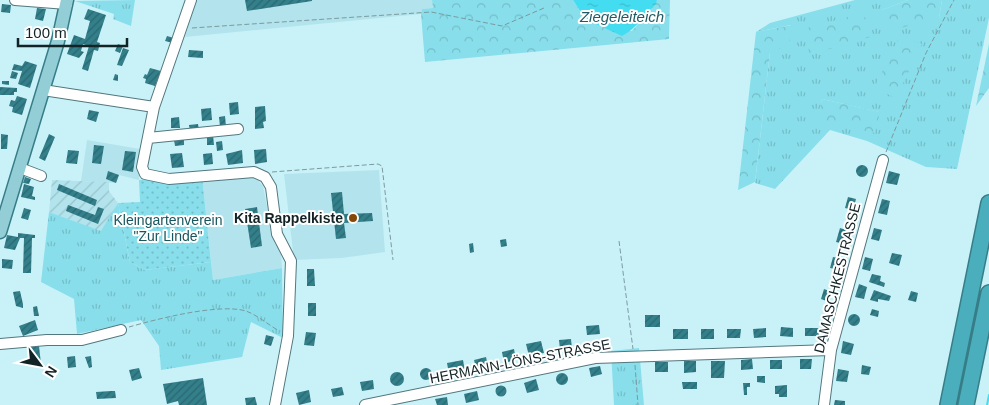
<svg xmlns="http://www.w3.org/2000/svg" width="989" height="405" viewBox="0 0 989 405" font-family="Arial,sans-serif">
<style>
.built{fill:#b3e4ed}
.industrial{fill:url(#industrial-furrows)}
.grass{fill:url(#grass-tufts);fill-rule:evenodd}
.forest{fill:url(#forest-crowns)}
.garden{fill:url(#garden-dots)}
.water{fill:url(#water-ripples)}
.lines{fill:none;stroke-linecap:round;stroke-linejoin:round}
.stream{stroke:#44dcf1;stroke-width:2}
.building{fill:url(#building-hatch)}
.minor-casing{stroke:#52777e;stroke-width:12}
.major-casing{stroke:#377d87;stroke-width:15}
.highway-casing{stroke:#377d87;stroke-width:18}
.path{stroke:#7b9a9e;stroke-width:1;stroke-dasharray:5 2.5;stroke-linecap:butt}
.minor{stroke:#fff;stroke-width:10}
.major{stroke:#93ced7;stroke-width:12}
.highway{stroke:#4baebc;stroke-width:15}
.poi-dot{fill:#854806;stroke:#fff;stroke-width:2}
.labels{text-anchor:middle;stroke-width:4;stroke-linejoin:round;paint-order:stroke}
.poi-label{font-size:14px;font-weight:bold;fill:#132325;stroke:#fff;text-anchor:end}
.park-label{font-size:14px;fill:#17565e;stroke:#fff}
.street-label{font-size:14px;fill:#132325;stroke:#fff}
.water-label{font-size:15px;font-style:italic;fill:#1e5b64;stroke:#fff}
</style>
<defs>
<pattern id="industrial-furrows" width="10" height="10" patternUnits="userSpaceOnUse" patternTransform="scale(1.25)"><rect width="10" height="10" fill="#b3e4ed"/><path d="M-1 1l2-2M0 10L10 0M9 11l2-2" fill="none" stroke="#99c3cb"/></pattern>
<pattern id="grass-tufts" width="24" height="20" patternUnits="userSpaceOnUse" patternTransform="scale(1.25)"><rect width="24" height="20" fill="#88deeb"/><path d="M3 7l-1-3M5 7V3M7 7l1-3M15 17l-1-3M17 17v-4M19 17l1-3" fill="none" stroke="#74bec9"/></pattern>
<pattern id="forest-crowns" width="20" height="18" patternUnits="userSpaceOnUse" patternTransform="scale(1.25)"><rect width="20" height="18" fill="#88deeb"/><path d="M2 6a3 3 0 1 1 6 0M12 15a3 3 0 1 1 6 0" fill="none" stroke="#74bec9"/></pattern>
<pattern id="garden-dots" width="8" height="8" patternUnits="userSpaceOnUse" patternTransform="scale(1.25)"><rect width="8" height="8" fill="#88deeb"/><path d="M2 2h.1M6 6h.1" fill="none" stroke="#74bec9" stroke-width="1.8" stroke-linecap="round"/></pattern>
<pattern id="water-ripples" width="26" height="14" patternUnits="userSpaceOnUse" patternTransform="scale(1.25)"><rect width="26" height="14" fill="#44dcf1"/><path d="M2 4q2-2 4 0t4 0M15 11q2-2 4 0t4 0" fill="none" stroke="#3bbcce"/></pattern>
<pattern id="building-hatch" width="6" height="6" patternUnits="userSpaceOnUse" patternTransform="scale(1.25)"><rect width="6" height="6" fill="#337f8a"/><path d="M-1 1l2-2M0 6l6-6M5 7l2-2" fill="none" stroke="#2a6871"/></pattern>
</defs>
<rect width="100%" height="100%" fill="#c9f2f8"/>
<!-- built -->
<path class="built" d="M196 0H432L433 8 422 9 421 14 185 37Z
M87 140 140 149 139 180 119 175 116 183 81 181Z
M379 170 385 252 342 258 294 260 284 174Z
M202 176H254L263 186 274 242 281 254 282 268 213 280Z"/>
<!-- industrial -->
<path class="industrial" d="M52 180 109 182V191L118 203 102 232 49 212Z"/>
<!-- grass -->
<path class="grass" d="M135 0 131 26 113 19 114 14 75 1Z
M855 0H908L882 10 939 18 942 0H989V18L957 169 926 167 867 141 830 130 775 189 755 183 770 52 791 25 756 32 770 23ZM822 99 879 112H880L818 120Z
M118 203 130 262 145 270 211 262 213 280 282 268 283 338 251 322 242 357 161 370 159 346 141 320 77 334 74 299 41 282 49 212 101 231Z
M639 348 644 405H614L611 351Z"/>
<!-- forest -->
<path class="forest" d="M432 0H573L585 19 632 31C636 26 656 4 657 0H670L669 39 425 62 421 14 422 9 433 8Z
M908 0H942L939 18 889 31 882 10Z
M863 13 870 37 809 55 807 28Z
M792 25 789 45 770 52 755 182 738 190 756 32Z
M900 36 922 44 896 98 874 88Z
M989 44V88L976 106Z
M822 99 880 112 875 133 817 120Z"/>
<!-- garden -->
<path class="garden" d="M202 176 211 262 145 270 130 262 118 203 140 202 139 180Z"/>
<!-- water -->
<path class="water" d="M573 0H657L656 4C644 15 637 28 622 36L585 19Z"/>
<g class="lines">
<!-- stream -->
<path class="stream" d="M987 405 989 395"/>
</g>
<!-- building -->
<path class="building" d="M245 0H312V1L247 11Z
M2 4 11 5 10 13 1 12Z
M37 8 46 9 43 21 35 19Z
M88 9 106 15 97 42 100 43 98 51 94 50 88 71 82 69 89 46 83 44 81 51 84 52 79 58 67 54 74 35 85 39 90 21 84 19Z
M167 36 174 38 173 43 165 41Z
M118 44 123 46 120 53 115 51Z
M123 48 129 50 122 66 117 65Z
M189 50 203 51V58L188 57Z
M25 61 37 65 30 88 18 84 22 71 12 70 14 64 22 66Z
M150 68 161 71 155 86 145 83 146 79 143 78 145 74 147 75Z
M12 71 18 73 16 79 10 78Z
M115 74 118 75V81L113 80Z
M2 81H9V85L2 84Z
M0 87 17 88V92H14V95H0Z
M17 96 27 99 22 115 12 112 13 107 9 106 11 100 15 101Z
M238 102 239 114 230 115 229 103Z
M265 106 266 121 263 122 264 128 255 129V107Z
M211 108 212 120 202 121 201 109Z
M89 110 99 112 96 122 87 119Z
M225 116 226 126 220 127 219 117Z
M179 117 180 128H171V118Z
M198 124 199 130 190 131 189 125Z
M1 134 8 135 7 149H1Z
M49 134 55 137 45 161 39 158Z
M213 135 214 145H207V136Z
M184 139V145L175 146 174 140Z
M222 141 223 150 217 151 216 142Z
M94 145 104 146 101 164 92 163Z
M266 149 267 162 255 164 254 150Z
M68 150 79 151 77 164 66 163Z
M242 150 243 163 228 165 226 154Z
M125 151 136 152 133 172 122 170Z
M182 153 184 167 172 168 170 154Z
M212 153 213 164 204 165 203 154Z
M856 171a6 6 0 1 1 12 0a6 6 0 1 1-12 0Z
M108 171 119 175 116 183 106 179Z
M889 171 900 174 897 185 886 183Z
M25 177 31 179 29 184 23 183Z
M24 184 34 187 32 196 35 197V200L21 197Z
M59 184 97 200 95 206 57 190Z
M342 192 344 214 372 213 373 221 344 223 346 238 336 239 331 193Z
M848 197 856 199 853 210 845 208Z
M882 199 890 201 887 215 878 213Z
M68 205 95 215 98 207 104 209 98 224 66 211Z
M257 207 262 246 251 248 245 209Z
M24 208 31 210 28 220 21 218Z
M840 228 849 231 845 244 836 242Z
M874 228 882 230 879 241 871 239Z
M18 233 35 235V238H32L31 273H23L24 238H20L15 250 4 248 7 235 18 237Z
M506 239 507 246 501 247 500 240Z
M473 243 474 252 470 253 469 244Z
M892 253 902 255 899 266 889 263Z
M833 257 843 259 840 270 830 268Z
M865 257 873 259 870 271 862 269Z
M2 259 13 260 12 269 2 268Z
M307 269H314L315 286H307Z
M872 274 881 276 880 281 885 283 884 287 869 282Z
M859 284 867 287 864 299 855 297Z
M824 289 832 292 829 302 821 299Z
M874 290 891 296 889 301 878 299V302L870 300Z
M20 291 23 304V308L16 306 13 292Z
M911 291 918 293 916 302 908 300Z
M308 303H316V316H308Z
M37 306 39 316H34L33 307Z
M872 309 879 311 878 317 870 315Z
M848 320a6 6 0 1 1 12 0a6 6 0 1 1-12 0Z
M645 315H660V327H645Z
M35 320 38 330 23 336 19 326Z
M599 325 600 334 587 335 586 326Z
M781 327 793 328V337L780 336Z
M766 328V337L754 338 753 329Z
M805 328H819V336H805Z
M673 329H688V339H673Z
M701 329H714V339H701Z
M727 329H741L740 338H727Z
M306 332 316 333 314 346 304 345Z
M266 335 274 337 271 346 264 344Z
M571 339 572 349 560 350 559 340Z
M541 341 544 353 529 356 526 344Z
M843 341 854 344 851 355 841 353Z
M39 346 41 364H31L29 362 30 347Z
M514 349 516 360 504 363 502 352Z
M75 356 76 367 68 368 67 357Z
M91 356 92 367 89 368 85 357Z
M486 357 488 366 476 368 474 360Z
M752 359 753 369 741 370V360Z
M800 359H812L811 369H800Z
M463 360 465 371 449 374 447 363Z
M770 360H782V369H770Z
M684 361H696V372L684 373Z
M711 361H725L724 378H711Z
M655 362H668V372H655Z
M862 365 871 367 869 375 861 374Z
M600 366 602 374 591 377 589 368Z
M139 368 142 378 132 381 129 370Z
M420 374a6 6 0 1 1 12 0a6 6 0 1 1-12 0Z
M838 369 849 371 847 382 836 381Z
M390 379a7 7 0 1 1 14 0a7 7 0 1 1-14 0Z
M556 379a6 6 0 1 1 12 0a6 6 0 1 1-12 0Z
M757 376H765V383L757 382Z
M203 378 207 405H179L178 401 167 404 163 384Z
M536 379 539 390 527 393 524 383Z
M373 380 374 389 362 391 360 382Z
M682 382H697V389H683Z
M743 383H750V387H747V395H744Z
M787 385V397H779V394H775V386Z
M495.5 391a5.5 5.5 0 1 1 11 0a5.5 5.5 0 1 1-11 0Z
M342 387 344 395 333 397 331 389Z
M309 390 311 402 299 405 296 393Z
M111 391H115L116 398 97 399 96 392Z
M477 391 479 400 466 403 464 394Z
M255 397 257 405H246L245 398Z
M447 397 448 405H437L435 399Z
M835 400 845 401V405H834Z"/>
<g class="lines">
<!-- minor casing -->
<g class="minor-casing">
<path id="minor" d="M15 0 67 4
M191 0 154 107 142 167 145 174 169 179 254 172 265 177 271 187 277 234 291 261 288 336 275 405
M43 90 154 107
M148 138 238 129
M20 168 41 176
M0 344 47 340H82L121 330
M365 405 595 358 831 350
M824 405 831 350 883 160"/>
</g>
<!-- major casing -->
<g class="major-casing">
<path id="major" d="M0 232 58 41 67 0"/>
</g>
<!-- highway casing -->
<g class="highway-casing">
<path id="highway" d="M948 405 989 203
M966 405 989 293"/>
</g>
<!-- path -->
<path class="path" d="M192 28 431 12 502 26 544 8
M886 152 926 53 954 0
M272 172 378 164 382 166 393 260
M619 241 633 349
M129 327C157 319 219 303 246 311 257 315 269 325 279 331
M635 365 638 405"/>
<!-- minor -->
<use href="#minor" class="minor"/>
<!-- major -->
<use href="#major" class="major"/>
<!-- highway -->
<use href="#highway" class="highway"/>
</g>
<!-- markers -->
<circle class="poi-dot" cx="353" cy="218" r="5"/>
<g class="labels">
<!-- poi labels -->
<g class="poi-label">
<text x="343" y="223">Kita Rappelkiste</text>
</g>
<!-- park labels -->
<g class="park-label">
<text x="168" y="225">Kleingartenverein<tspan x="168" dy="16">"Zur Linde"</tspan></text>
</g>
<!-- street labels -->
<g class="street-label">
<text transform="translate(837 278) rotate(-76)" y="5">DAMASCHKESTRASSE</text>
<text transform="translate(520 361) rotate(-11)" y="5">HERMANN-LÖNS-STRASSE</text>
</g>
<!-- water labels -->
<g class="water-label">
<text x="622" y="22">Ziegeleiteich</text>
</g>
</g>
<!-- north arrow -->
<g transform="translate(40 365) rotate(122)" stroke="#ffffff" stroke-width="4" paint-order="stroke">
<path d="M0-4L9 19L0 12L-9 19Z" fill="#132325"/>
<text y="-8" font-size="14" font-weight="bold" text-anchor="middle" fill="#132325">N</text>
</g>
<!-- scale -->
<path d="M18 38v8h109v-8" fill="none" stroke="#132325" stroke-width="2.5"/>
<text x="25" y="38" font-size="15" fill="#132325" stroke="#ffffff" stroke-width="4" paint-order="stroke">100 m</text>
</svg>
